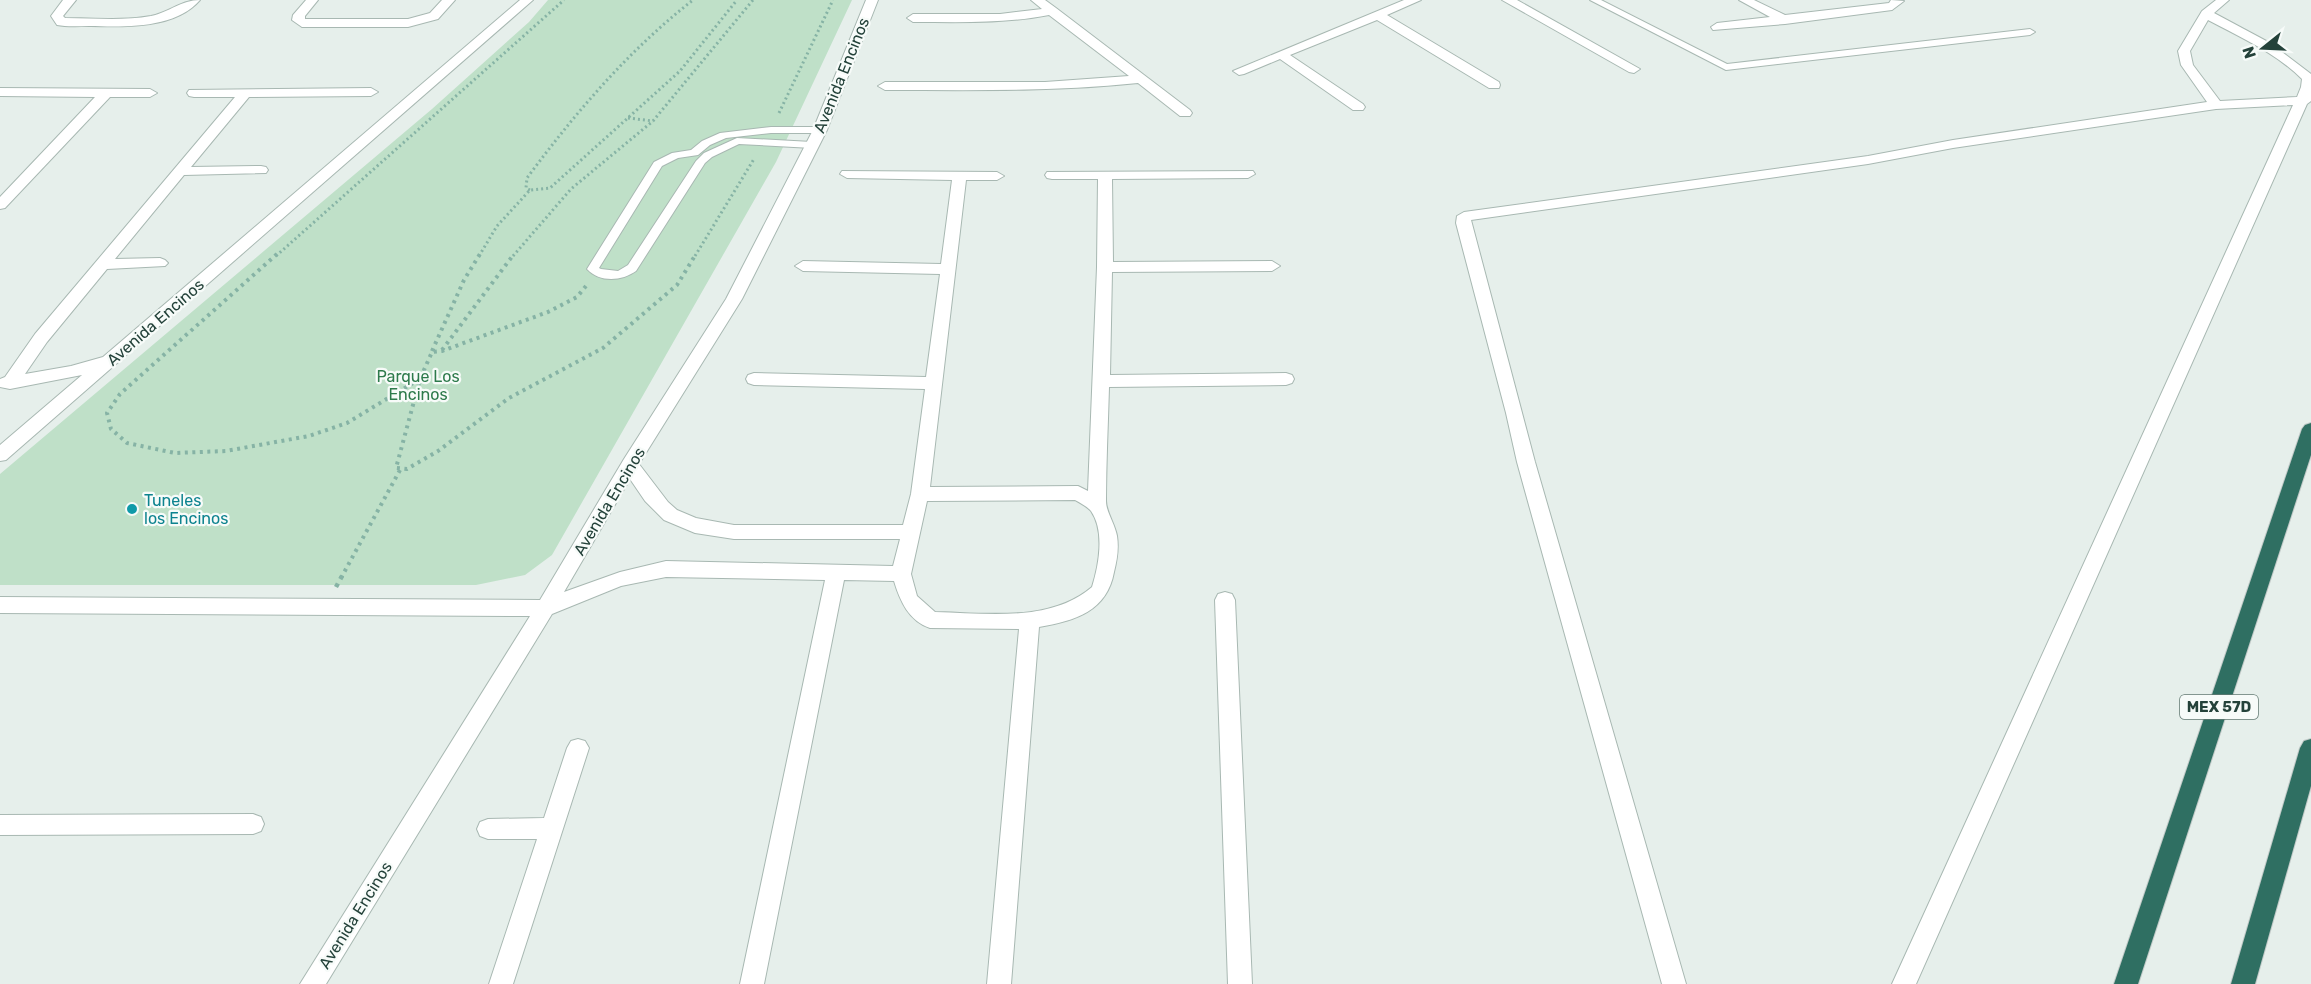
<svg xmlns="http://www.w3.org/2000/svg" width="2311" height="984" viewBox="0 0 2311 984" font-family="Rubik,sans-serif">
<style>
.green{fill:#bfe0c8}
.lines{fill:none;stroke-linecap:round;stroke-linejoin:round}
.service-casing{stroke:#a8b8b2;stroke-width:2}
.minor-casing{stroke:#a8b8b2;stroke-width:2}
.motorway-casing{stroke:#c2cac8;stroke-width:2}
.path-far2{stroke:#86b3a5;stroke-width:3;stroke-dasharray:2 3;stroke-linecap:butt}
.path-far1{stroke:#86b3a5;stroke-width:4;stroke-dasharray:3 4.5;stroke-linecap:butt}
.path{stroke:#86b3a5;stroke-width:4.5;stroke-dasharray:4 5;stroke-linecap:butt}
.service{fill:#fff;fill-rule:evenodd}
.minor{fill:#fff;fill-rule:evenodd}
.motorway{fill:#2f6f62;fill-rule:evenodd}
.culture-dot{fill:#0f9aa8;stroke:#f7fbf9;stroke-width:2}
.labels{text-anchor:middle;stroke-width:4.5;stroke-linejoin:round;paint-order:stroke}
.shield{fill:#f7fbf9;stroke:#637a73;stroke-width:1.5}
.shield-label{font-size:15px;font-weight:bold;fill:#24423a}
.street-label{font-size:16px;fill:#24423a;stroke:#f7fbf9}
.park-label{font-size:16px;fill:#2d7a4b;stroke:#f7fbf9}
.culture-label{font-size:16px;fill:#0d838f;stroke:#f7fbf9;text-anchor:start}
</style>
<rect width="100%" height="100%" fill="#e6efeb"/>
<!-- green -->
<path class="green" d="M548 0H852L776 162 552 555 525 575 476 585H0V474L432 109 529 22Z"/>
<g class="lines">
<!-- service casing -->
<g class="service-casing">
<path id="service" d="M1590 0H1601L1727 64 2030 29 2035 32 2030 35 1726 70Z
M771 127H820L825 130 820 133H771L726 138 710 145 698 155 678 158 662 166 599 268 601 269 618 271 628 265 696 161 704 153 737 138 812 142 817 145 812 148 739 144 712 157 705 163 636 271C622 281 600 283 587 269L654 162 672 153 691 150 702 141 720 133Z"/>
</g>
<!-- minor casing -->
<g class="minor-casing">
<path id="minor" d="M63 0H76L63 16 65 18C93 18 123 21 151 16 170 12 181 0 200 0 175 29 125 27 89 26 79 26 67 27 57 25L51 16Z
M306 0H318L305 16V19H408L430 13 442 0H455L438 19 408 27H302L292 20 293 15Z
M520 0H533L6 460 0 461V445L82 375 10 389 0 387V379L5 377 35 334 235 97H194L189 96 187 93 189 90 371 88 378 92 371 96 249 97 191 167 261 166 266 167 268 170 266 173 184 175 115 259 160 258 165 260 168 263 165 266 107 269 47 342 25 374 71 366 103 357Z
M866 0H878L827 130 742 299 639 464 668 502 677 510 696 518 734 525H903L911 494 925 389 754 385 748 383 746 379 748 375 754 373 926 377 940 274 803 271 795 266 803 261 941 264 952 180 847 178 840 174 842 171 997 172 1004 176 997 180H966L930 487 1078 486 1088 491 1097 267 1098 179H1052L1047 178 1045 175 1047 172 1253 171 1255 174 1248 178 1112 179 1113 262 1272 261 1280 266 1272 271 1112 272 1110 375 1286 373 1292 375 1294 379 1292 383 1286 385 1109 387C1108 425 1106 463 1106 501 1106 512 1115 524 1117 536 1119 549 1117 560 1114 572 1107 611 1075 621 1039 627L1011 984H987L1019 629 930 628C909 621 900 601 894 581L844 580 764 984H740L825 580 666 577 621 586 552 614 326 984H300L530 616 0 613V597L540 600 624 459 726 299 813 130ZM630 479 645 501 664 520 695 533 734 539H900L893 566 666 561 620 572 564 592ZM1075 500C1080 503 1087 506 1091 511 1105 531 1099 565 1092 587 1050 623 986 613 935 612L917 596 911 574 927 501Z
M1031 0H1045L1056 8 1190 110 1192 113 1190 116H1180L1138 83C1054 92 969 90 885 90L878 86 885 82H1045L1129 76 1049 15C1004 24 959 22 913 22L907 18 913 14H1000L1042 9Z
M1404 0H1421L1387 15 1499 82 1500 85 1499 88H1489L1377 20 1290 55 1363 104 1365 107 1363 110H1353L1280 59 1244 74 1239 75 1233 71Z
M1502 0H1517L1640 69 1634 73 1629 72Z
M1739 0H1754L1785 15 1889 3 1891 0 1904 1 1892 10 1785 24 1713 30 1711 27 1717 23 1770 17Z
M2216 0H2229L2214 13 2270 43 2311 74V101L2307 104 1916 984H1892L2293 105 2216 109 1953 148 1868 164 1471 220 1535 462 1686 984H1662L1517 462 1506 413 1456 223 1457 216 1464 212 1868 156 1953 140 2207 102 2181 65 2178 51 2202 11ZM2208 20C2240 37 2276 53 2302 79L2301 87 2297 97 2220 101 2193 65 2190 51Z
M0 88 150 89 157 93 150 97H110L5 208 0 209V197L95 97 0 96Z
M1225 592 1232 594 1235 600 1252 984H1228L1215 600 1218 594Z
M578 739 585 741 589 748 513 984H489L537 839H488L480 836 477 829 480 822 488 819 544 818 567 748 571 741Z
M253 814 261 817 264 824 261 831 253 834 0 835V815Z"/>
</g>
<!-- motorway casing -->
<g class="motorway-casing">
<path id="motorway" d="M2311 423V455L2138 984H2114L2302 429 2305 425Z
M2311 739V786L2255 984H2231L2300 748 2304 741Z"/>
</g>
<!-- path-far2 -->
<path class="path-far2" d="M779 113 833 0
M628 118 653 121
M530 190 526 188 527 178C576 112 628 51 693 0
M276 256 564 0
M479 256 497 226 530 190 550 188 680 71 737 0
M513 256 571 189 653 121 753 0
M695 256 754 159"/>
<!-- path-far1 -->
<path class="path-far1" d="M277 254 120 394 107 413 111 429 127 443 175 453 226 451 309 436 347 423 418 380
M586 286 577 297 548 312 442 351 432 352 420 379 396 468 407 469 438 451 509 398 603 348 677 285 696 254
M442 350 514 254
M432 351 464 280 480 254
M341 578 400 470"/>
<!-- path -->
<path class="path" d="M336 587 342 576"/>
<!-- service -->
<use href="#service" class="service"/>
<!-- minor -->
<use href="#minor" class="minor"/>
<!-- motorway -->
<use href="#motorway" class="motorway"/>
</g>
<!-- markers -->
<circle class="culture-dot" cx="132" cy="509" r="6"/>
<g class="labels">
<!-- shield labels -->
<rect class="shield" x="2180" y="695" width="78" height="24" rx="4.5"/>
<g class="shield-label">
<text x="2219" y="712">MEX 57D</text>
</g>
<!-- street labels -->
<g class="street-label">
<text transform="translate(841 75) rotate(-68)" y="6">Avenida Encinos</text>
<text transform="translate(155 322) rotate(-41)" y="6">Avenida Encinos</text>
<text transform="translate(609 501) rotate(-59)" y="6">Avenida Encinos</text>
<text transform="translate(355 915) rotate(-58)" y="6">Avenida Encinos</text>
</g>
<!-- park labels -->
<g class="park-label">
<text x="418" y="382">Parque Los<tspan x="418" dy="18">Encinos</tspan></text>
</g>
<!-- culture labels -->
<g class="culture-label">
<text x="144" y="506">Tuneles<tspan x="144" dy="18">los Encinos</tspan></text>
</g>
</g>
<!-- north arrow -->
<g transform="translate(2263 48) rotate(252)" stroke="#f7fbf9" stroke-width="4.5" paint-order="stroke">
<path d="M0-4.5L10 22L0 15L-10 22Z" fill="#24423a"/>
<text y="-9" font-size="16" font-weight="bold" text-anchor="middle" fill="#24423a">N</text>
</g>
</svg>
